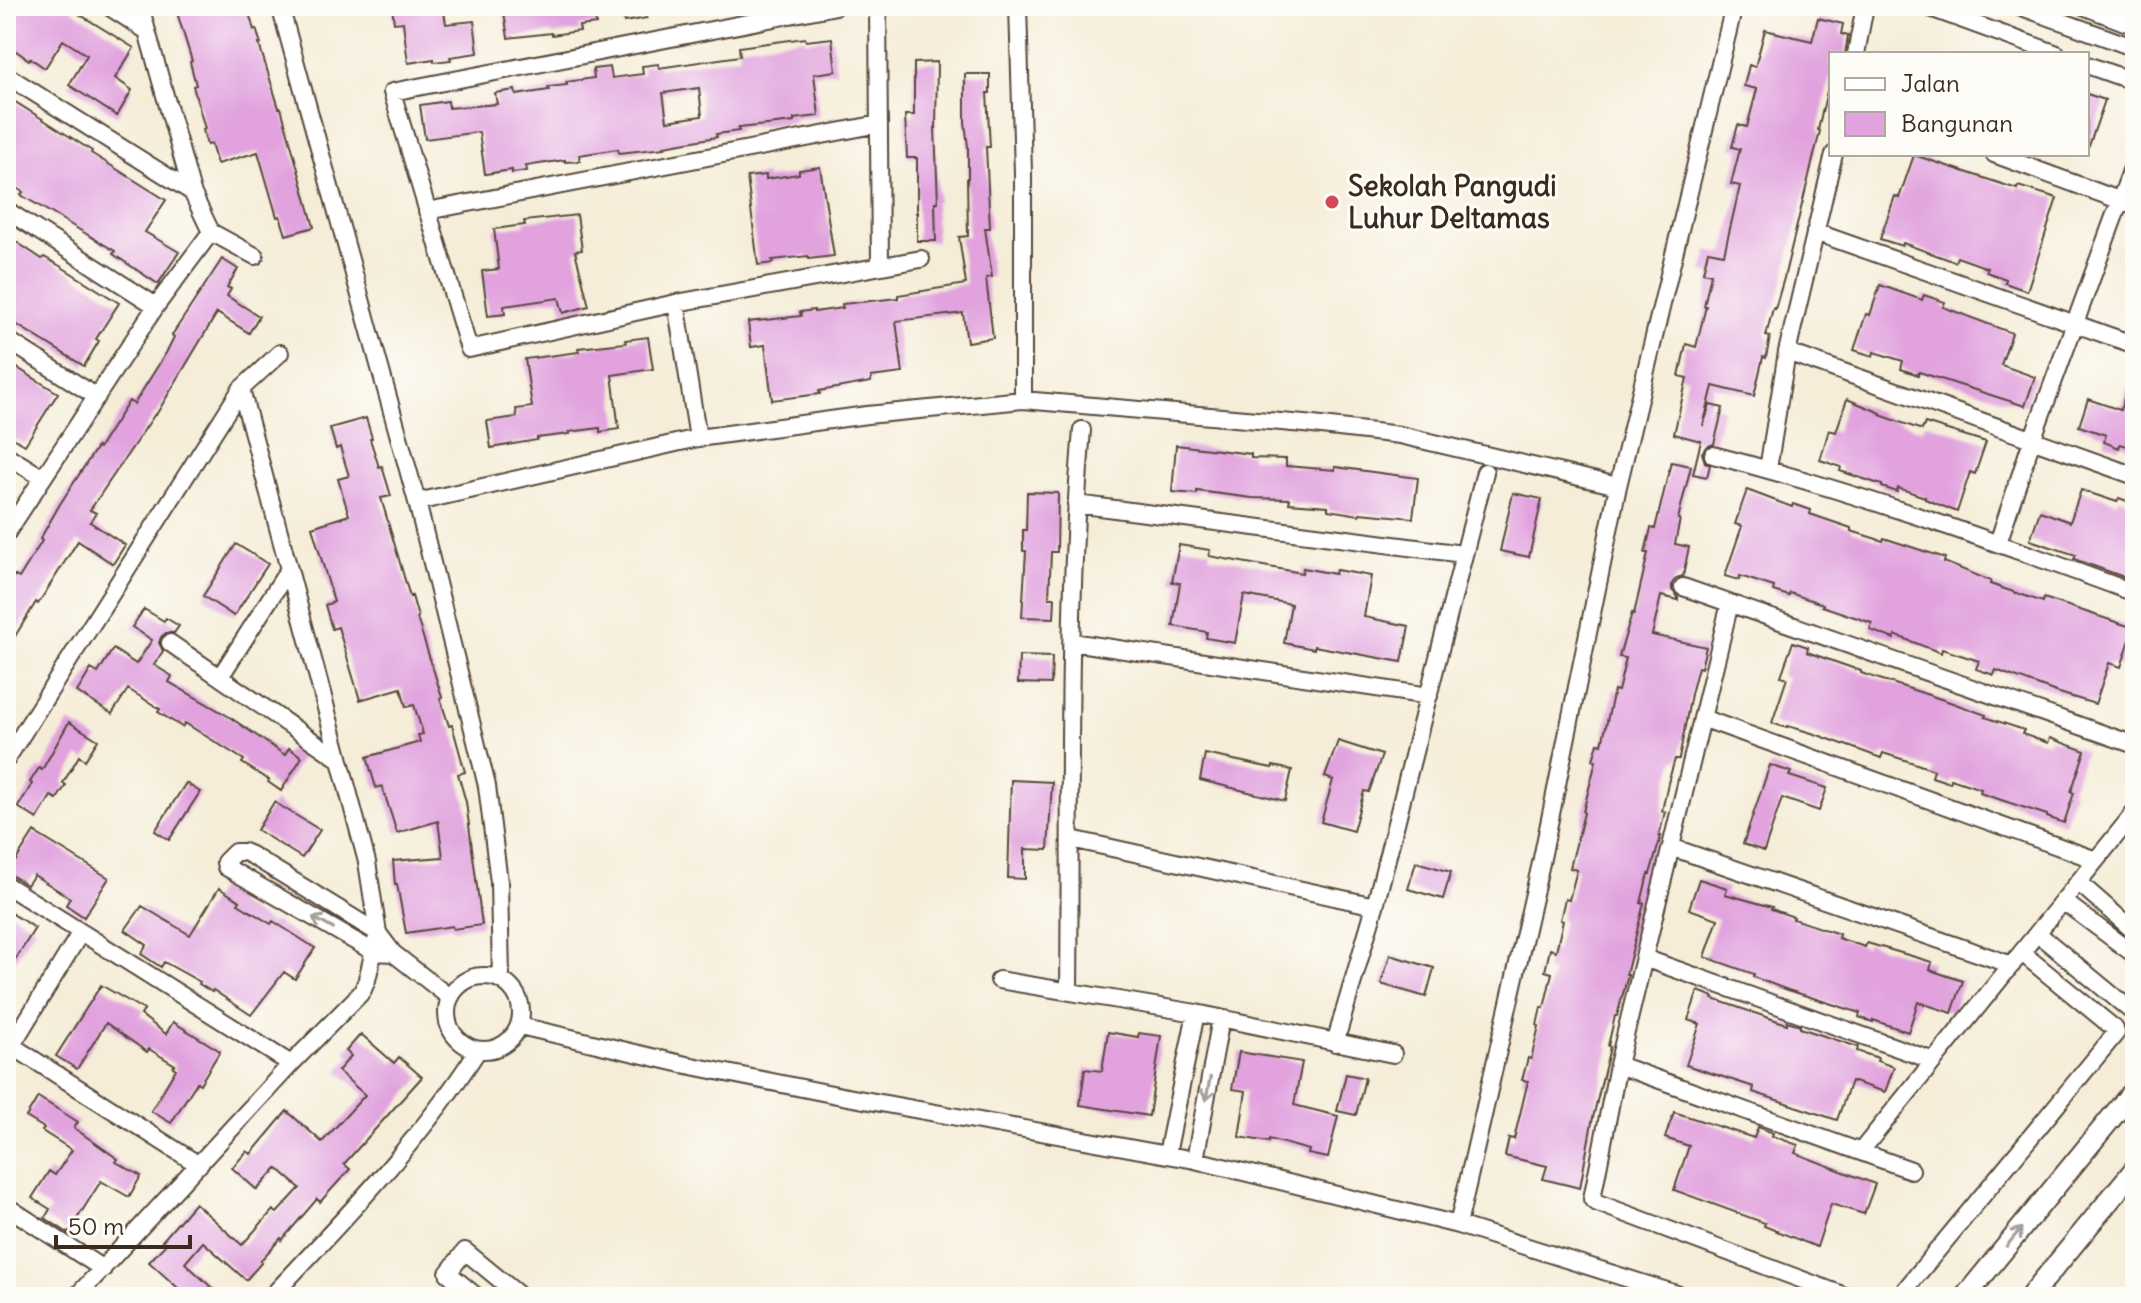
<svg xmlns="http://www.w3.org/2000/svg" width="2141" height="1303" viewBox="0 0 2141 1303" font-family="Delius,sans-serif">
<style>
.building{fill:#e1a2de;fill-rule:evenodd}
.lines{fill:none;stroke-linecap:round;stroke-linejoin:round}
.minor-casing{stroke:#57473a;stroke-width:20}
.tertiary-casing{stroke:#57473a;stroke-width:24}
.minor{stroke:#fff;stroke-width:16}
.tertiary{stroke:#fff;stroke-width:20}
.oneway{stroke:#a79f9a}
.poi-dot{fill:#d1495b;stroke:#fdfcf7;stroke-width:3}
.labels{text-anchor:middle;stroke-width:6;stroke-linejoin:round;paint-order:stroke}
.poi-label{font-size:28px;font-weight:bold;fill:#3b2a1e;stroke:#fdfcf7;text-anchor:start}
</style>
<rect width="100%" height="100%" fill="#fdfcf7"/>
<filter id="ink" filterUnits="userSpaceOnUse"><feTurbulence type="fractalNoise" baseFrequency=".0125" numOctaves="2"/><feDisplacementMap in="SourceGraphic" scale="16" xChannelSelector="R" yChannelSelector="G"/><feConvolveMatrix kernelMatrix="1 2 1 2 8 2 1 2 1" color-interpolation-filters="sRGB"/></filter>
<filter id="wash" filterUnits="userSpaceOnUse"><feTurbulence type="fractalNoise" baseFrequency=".006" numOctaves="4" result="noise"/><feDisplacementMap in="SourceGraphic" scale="32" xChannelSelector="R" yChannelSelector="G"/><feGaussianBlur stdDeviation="1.8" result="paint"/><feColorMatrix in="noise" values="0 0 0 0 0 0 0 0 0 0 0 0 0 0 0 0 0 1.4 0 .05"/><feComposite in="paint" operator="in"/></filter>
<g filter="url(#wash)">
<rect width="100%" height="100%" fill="#f5edd8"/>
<g id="blocks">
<!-- building -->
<path class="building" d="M14 6H66L134 48 115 78 132 90 117 116 69 85 87 55 63 40 45 68 30 58 29 60 6 44V18Z
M175 6H208L210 11 227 6H247L254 30 256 29 261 44H259L279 108H281L314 227 286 235 280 216 277 217 258 152 217 164 211 144 207 145 203 130 205 129 193 86 196 85 190 62 192 61Z
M392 6H443L446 24 474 21 478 53 450 57 451 60 434 62V59L408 63 403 22 394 23Z
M503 6H546L547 8 594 6 596 24 579 26 580 31 552 35 551 33 508 38Z
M622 6H645L647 18 624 22Z
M1818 18 1843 24 1841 34 1848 36 1845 54H1831V74L1818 130 1820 131 1784 278 1775 309 1773 308 1766 336 1770 337 1766 358 1763 357 1754 396 1713 386 1703 426 1710 405 1723 408 1714 444 1706 447 1702 453 1705 462 1710 465 1707 477 1693 474 1701 441 1674 434 1687 378 1679 376 1686 344 1696 347 1706 306H1704L1711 274 1703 272 1708 251 1724 254 1740 186 1731 184 1740 149 1732 147 1738 125 1747 127 1757 89 1744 86 1749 65 1755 67 1765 30 1812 41Z
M805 38 806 41 832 38 836 71 814 74 819 116 794 119V122L738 128 739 131 716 134 717 137 664 146 665 148 619 153 618 149 579 155 580 161 565 162V160L526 166 527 171 512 173V170L485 174 479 132 425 139 420 105 448 101 449 108 497 104 495 93 515 90 516 95 549 90 548 87 567 85 566 82 594 78 593 69 610 67 612 78 643 74 642 66 658 64 659 68 740 56 739 47ZM699 88 702 116 667 121 663 93Z
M937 62 936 128H935L938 202H935L936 241H917V158H907L905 115H914V63Z
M965 74H990V93H987L990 147H986L990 228H985L992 277 986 278 993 338 967 342 963 313 896 321 903 373 871 377V382L819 391 820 394 772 400 765 345 751 347 748 322 801 316 800 312 814 310V312L843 308 842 304 898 298V295L966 284 959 237 968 236 967 178H968V147L965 122Z
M2087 94 2105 100 2089 146 2087 145Z
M6 98 11 102 12 100 44 120 92 151 91 153 166 200 145 232 179 252 158 284 113 254 115 251 21 195 23 192 6 182Z
M1914 155 2017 189 2018 186 2057 198 2027 291 2005 283 2006 279 1986 272 1988 268 1957 257 1955 262 1903 243 1902 246 1880 239 1895 196 1899 198Z
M820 167 834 256 809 259 808 256 772 260 773 263 758 265 747 177 766 175V179L799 174V170Z
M577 215 582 250 575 251 589 306 563 313 559 298 504 306 505 314 488 316 482 271 499 269 494 229 525 225 524 221Z
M6 235 42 259 44 257 60 266 119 303 96 339 99 341 84 366 6 318Z
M222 259 238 269 227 287 231 289 227 296 259 316 249 333 217 313 156 415 155 414 90 510 96 513 90 522 125 545 113 564 78 541 38 604 36 602 6 651V588L14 575 19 578 42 541 40 539 60 504 97 447 99 448 129 401 134 404 166 353 174 337 172 335Z
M1880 285 1922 300 1924 295 1945 302 1943 307 2012 333 2001 365 2035 377 2025 406 1919 372 1918 375 1901 369 1903 361 1874 352 1873 356 1854 350 1866 314 1870 315Z
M648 337 653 369 612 375 619 429 600 432V428L569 432 570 434 537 438V440L491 448 487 421 517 417 516 409 532 407 525 359 579 352 578 348 626 343 625 340Z
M6 364 13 368 14 366 58 393 25 445 6 434Z
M2132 374H2135V448L2120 444 2119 448 2104 442 2106 435 2079 426 2088 399 2120 410Z
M1847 399 1881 413 1880 415 1922 430 1925 423 1986 442 1975 474 1970 472 1957 512 1925 499V497L1898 488 1897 492 1882 487V485L1840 471 1841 467 1820 460 1829 430 1836 432Z
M366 418 372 438 370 439 379 467 382 466 391 496 381 498 410 597 412 596 418 617 417 618 442 697 440 698 449 726 452 725 465 772 458 774 466 802 482 925 453 929 452 926 406 933 397 884H395L393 861 443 857 438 821 397 833 382 786 376 788 367 757 420 742 418 735 423 734 414 705 406 707 401 688 360 700 338 627 332 629 325 605 334 602 312 527 349 515 338 479 349 476 340 447 336 449 330 428Z
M1176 445 1251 454V458L1286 459V466L1335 470V467L1418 478 1413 518 1360 513 1359 515 1328 510V506L1289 503 1290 499 1252 498 1197 491V494L1172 492Z
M1671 462 1691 466 1678 519H1680L1675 544 1689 547 1683 576 1676 578 1672 584V590L1678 597V600L1661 596 1652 635 1706 647 1701 668 1698 667 1691 694 1679 759H1675L1668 783 1662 811 1665 812 1659 836H1661L1650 874H1648L1641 903H1644L1626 975H1628L1617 1016H1615L1608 1046 1610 1047 1592 1122 1580 1188 1543 1179 1547 1166 1505 1156 1509 1138 1514 1139 1528 1081 1522 1080 1528 1058 1531 1059 1539 1026 1537 1025 1541 1007 1544 1008 1552 973 1545 971 1550 949 1556 951 1563 921 1560 920 1565 899 1569 900 1577 870 1570 868 1584 813 1583 812 1596 761 1593 760 1598 743 1602 744 1614 690 1618 691 1626 658 1619 657 1632 613 1634 614 1648 553H1645L1651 528 1655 529Z
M1747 490 1792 507 1793 504 1811 510 1810 514 1851 528V531L1883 541 1884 538 1945 558 1944 562 1991 581 1990 584 2043 602 2044 598 2134 628 2121 667 2109 663 2095 704 2056 692 1996 670 1994 675 1976 669 1979 661 1942 649 1941 653 1895 635 1894 639 1870 630 1872 623 1822 606 1823 604 1790 593 1789 596 1773 591 1774 587 1740 576 1739 580 1725 576 1742 526 1735 524Z
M2081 490 2117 502 2119 498 2135 504V581L2074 559 2076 555 2030 540 2040 511 2070 522Z
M1027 492 1058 493 1057 552H1051L1049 598H1055L1054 618 1022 617 1026 551H1023V530H1026Z
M1513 493 1542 499 1529 557 1500 551Z
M236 544 268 564 234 616 203 596Z
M1179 545 1210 550 1209 556 1302 573 1303 568 1335 574 1336 570 1371 576 1364 617 1409 626 1402 662 1314 646V649L1284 643 1291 604 1244 595 1235 643 1206 638 1207 632 1173 626 1180 583 1172 582Z
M144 609 164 621 166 618 179 626 174 633H166L161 637 159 643 163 651 154 665 172 676 169 682 228 716 285 755 289 748 302 757 281 791 268 782 269 780 242 763 244 760 185 723 182 727 158 712 160 709 128 689 112 714 77 692 91 669 98 673 113 649 136 664 152 640 132 627Z
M1793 642 1808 647 1807 652 1861 671V673L1947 701 1986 715 1985 717 2024 730 2022 734 2048 743 2050 738 2085 751 2071 792 2074 793 2064 823 2047 817V815L1980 793 1981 789 1951 779 1950 783 1932 777 1934 770 1911 762 1883 753 1881 758 1815 734 1788 726 1787 728 1772 723 1787 678 1781 676Z
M1019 656 1052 657 1051 684 1018 683Z
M69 722 98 740 85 760 79 756 63 783 66 785 57 799 51 796 37 819 18 807 32 784 30 782 39 768 42 770Z
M1338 741 1382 755 1369 792 1364 791 1353 831 1321 822 1333 780 1325 777Z
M1205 754 1272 768 1273 766 1292 770 1285 801 1200 780Z
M1770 765 1791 772 1789 776 1827 788 1819 811 1782 798 1764 851 1743 844Z
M1011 780 1052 782 1048 850 1025 849V879L1008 878Z
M186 783 200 792 169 840 155 831Z
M274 802 320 830 302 858 257 830Z
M34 832 109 878 84 917 66 905 70 898 34 875 27 885 8 873Z
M1416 862 1451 872 1443 899 1408 889Z
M1699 879 1727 888 1725 894 1772 907 1771 909 1794 917 1793 919 1839 934 1838 938 1865 947 1867 943 1932 962 1930 970 1963 981 1952 1013 1918 1002 1908 1032 1873 1020V1022L1859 1017 1860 1013 1788 990 1753 977 1754 974 1705 957 1718 919 1689 909Z
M219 888 240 901 238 904 271 924 273 921 315 948 295 979 284 972 251 1015 213 990 212 992 199 984 200 982 164 962 161 967 141 954 147 945 125 930 142 906 190 935Z
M6 910 35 928 6 975Z
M1390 955 1434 968 1426 997 1381 984Z
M101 985 144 1010 141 1015 166 1034 173 1022 220 1051 200 1084 197 1082 171 1123 151 1111 176 1069 173 1067 175 1065 149 1049 147 1052 106 1023 77 1069 56 1056Z
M1698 991 1714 997 1713 999 1787 1024V1021L1800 1025V1028L1858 1047 1857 1051 1878 1058 1877 1061 1894 1067 1885 1092 1851 1081 1837 1120 1753 1092 1754 1087 1686 1065 1700 1024 1688 1020Z
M1108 1032 1138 1037 1139 1033 1161 1036 1149 1116 1080 1105 1085 1069 1102 1071Z
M361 1034 394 1063 399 1057 422 1077 344 1164 350 1169 320 1202 317 1199 282 1240 281 1238 260 1261 262 1262 246 1280 203 1242 185 1263 222 1297H188L149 1262 166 1244 162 1241 195 1203 242 1245 273 1210 277 1213 300 1188 277 1168 257 1190 232 1168 247 1151 251 1154 287 1111 322 1142 365 1095 338 1071 351 1056 346 1051Z
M1239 1052 1302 1062 1294 1105 1338 1116 1328 1158 1308 1154 1309 1150 1269 1139V1142L1239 1137 1246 1091 1232 1089Z
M1346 1074 1365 1078 1356 1115 1337 1111Z
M38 1097 78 1122 74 1128 118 1159 116 1162 141 1176 129 1197 101 1181 68 1233 45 1218 50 1209 32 1198 49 1171 55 1175 72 1150 42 1131 44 1128 26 1117Z
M1674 1112 1754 1138 1758 1127 1773 1133 1772 1136 1798 1145 1795 1153 1875 1184 1864 1214 1831 1204 1817 1247 1764 1226 1765 1223 1674 1190 1689 1146 1665 1138Z"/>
</g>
</g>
<g filter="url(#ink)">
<use href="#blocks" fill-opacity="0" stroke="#57473a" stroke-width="2"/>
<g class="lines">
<!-- minor casing -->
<g class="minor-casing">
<path id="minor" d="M108 6 147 31
M280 6 417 502 487 786 499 882 501 978
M836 6 392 92 469 349 676 303 921 259
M878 6 880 266
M1018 6 1023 173V400
M1925 6 2057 54
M2019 6 2135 48
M2083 6 2135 26
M1856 54 1865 6
M2087 65 2135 82
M6 75 192 192
M1994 154 2135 206
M6 210 156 306
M427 211 879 124
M211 232 255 256
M1815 232 2135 345
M676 303 698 438
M6 339 97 397
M1787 352 2135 476
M6 455 43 478
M1713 455C1856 492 1996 542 2135 593
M1768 469 1787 352 1834 154
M417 502 698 438 867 415 1023 400 1304 424 1400 435 1618 486
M1076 504 1463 554
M6 534 156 306 211 232 192 192 140 6
M1998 543 2032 440 2135 160
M1683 587 2135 745
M1730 603 1618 1065 1592 1199 1595 1202 1848 1297
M1072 642 1429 696
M170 643 339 759
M220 677 289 569
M1702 718 2096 860
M6 760 241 389 280 353
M1071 839 1375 906
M1671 847 2012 965
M2078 882 2135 932
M6 885 291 1064
M2063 901 2135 955
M2037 933 2135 1014
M393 953 374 952 226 867 225 862 235 852H244L251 855 378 933 393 953 449 997
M1644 958 1934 1061
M447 1013a37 37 0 1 1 74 0a37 37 0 1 1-74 0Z
M999 980 1196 1013 1393 1054
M1069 990C1071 804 1066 615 1082 430
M520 1026 682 1064 842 1096 1195 1160 1458 1225 1686 1297
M6 1042 199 1165
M1335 1043 1375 906 1485 472
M7 1053 81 932
M1618 1065 1911 1170
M1861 1151 2135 812
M1167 1154 1196 1013
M1195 1160 1221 1018
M6 1206 103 1269
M1458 1225 1541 863 1618 486 1734 6
M76 1297 291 1064 362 992 367 980 378 933 367 862 241 389
M271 1297C345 1218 420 1141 478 1050
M477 1297 448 1273 465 1251 521 1297
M1899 1297 2116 1033 2115 1029 2022 953"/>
</g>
<!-- tertiary casing -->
<g class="tertiary-casing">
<path id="tertiary" d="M1965 1297 2135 1089
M2030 1297 2135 1169"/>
</g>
<!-- minor -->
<use href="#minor" class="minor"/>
<!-- tertiary -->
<use href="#tertiary" class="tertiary"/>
</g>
<!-- one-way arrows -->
<defs><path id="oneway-shaft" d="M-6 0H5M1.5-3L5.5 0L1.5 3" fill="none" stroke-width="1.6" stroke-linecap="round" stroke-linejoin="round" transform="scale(2)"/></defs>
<g class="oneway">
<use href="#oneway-shaft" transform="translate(323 923) rotate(-150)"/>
<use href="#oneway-shaft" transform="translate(1208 1089) rotate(101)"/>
<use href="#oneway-shaft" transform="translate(2014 1237) rotate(-51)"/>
</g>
</g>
<!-- markers -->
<circle class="poi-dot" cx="1332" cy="202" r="8"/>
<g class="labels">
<!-- poi labels -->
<g class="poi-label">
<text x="1348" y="196">Sekolah Pangudi<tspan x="1348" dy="32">Luhur Deltamas</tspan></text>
</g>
</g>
<!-- margin -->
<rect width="2141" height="1303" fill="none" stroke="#fdfcf7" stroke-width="32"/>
<!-- legend -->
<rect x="1829" y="52" width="260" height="104" fill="#fdfcf7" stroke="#afa8a0" stroke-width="2"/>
<rect x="1845" y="78" width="40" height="12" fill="#ffffff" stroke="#afa8a0" stroke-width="2"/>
<text x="1901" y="92" font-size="24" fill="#3b2a1e">Jalan</text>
<rect x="1845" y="112" width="40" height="24" fill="#e1a2de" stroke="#afa8a0" stroke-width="2"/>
<text x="1901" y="132" font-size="24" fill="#3b2a1e">Bangunan</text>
<!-- scale -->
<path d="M56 1235v12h134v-12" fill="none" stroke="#3b2a1e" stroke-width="4"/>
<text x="68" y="1235" font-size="24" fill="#3b2a1e" stroke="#fdfcf7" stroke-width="6" paint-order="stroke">50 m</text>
</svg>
